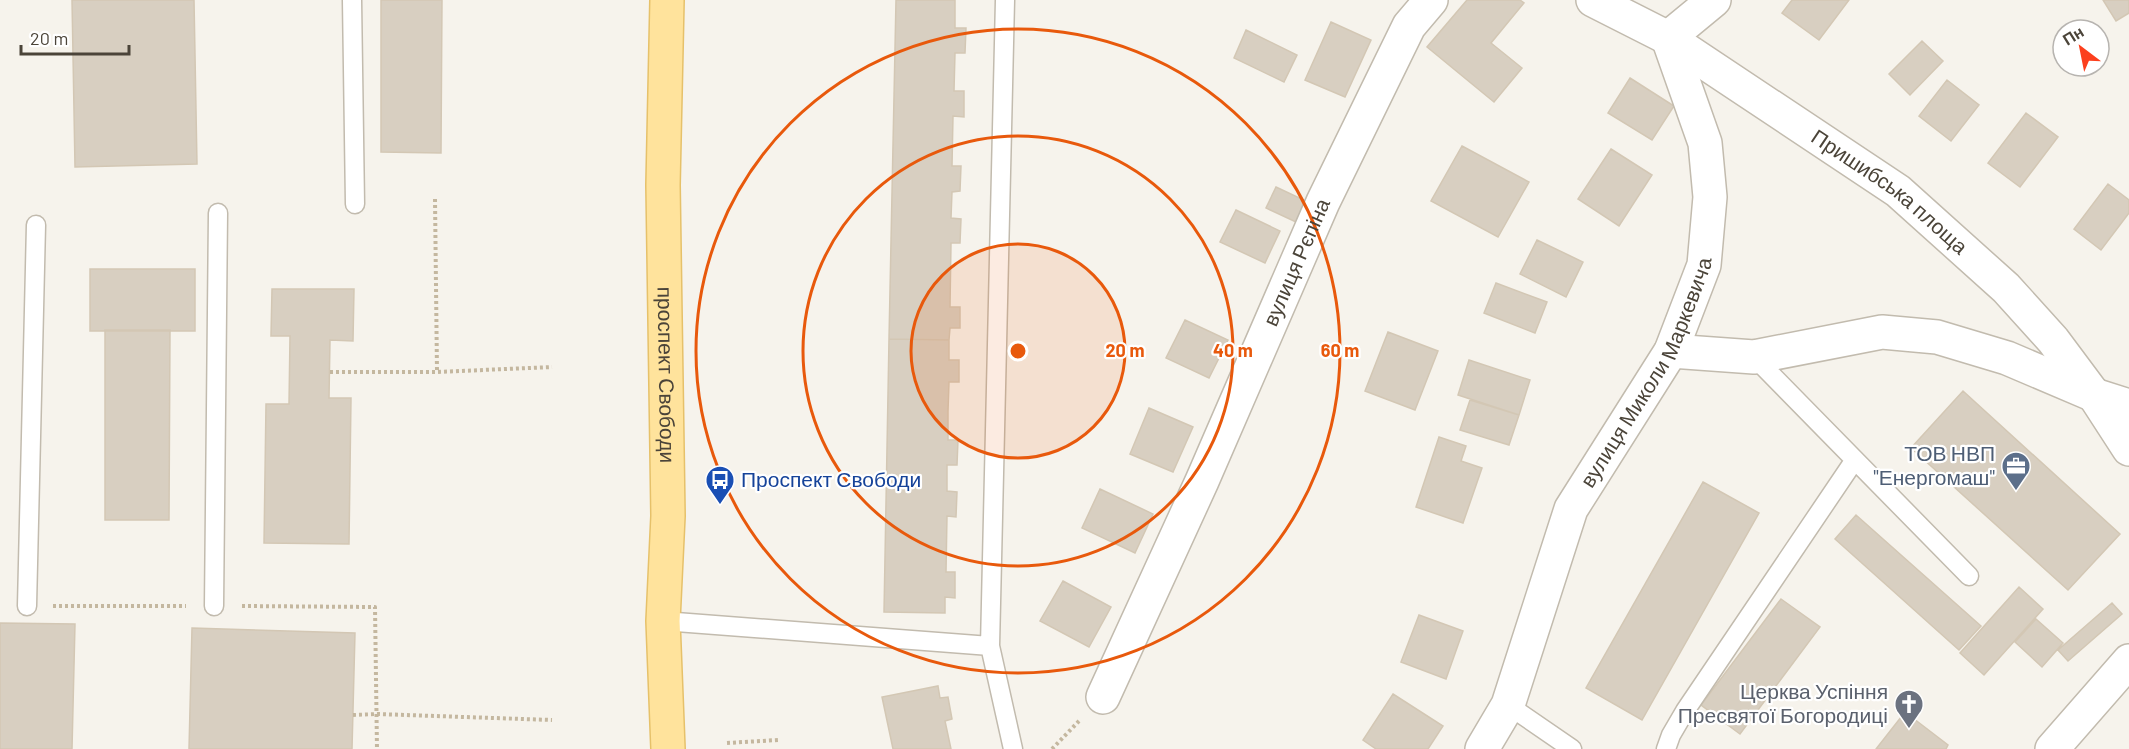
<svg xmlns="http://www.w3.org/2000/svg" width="2129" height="749" viewBox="0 0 2129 749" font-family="Barlow,sans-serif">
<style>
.building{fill:#d8cfc1;stroke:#d3c7b4;stroke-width:1.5}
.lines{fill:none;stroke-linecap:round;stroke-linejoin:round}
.service-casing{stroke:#c2bbae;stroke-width:21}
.minor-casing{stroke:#c2bbae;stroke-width:36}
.primary-casing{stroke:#e6c16a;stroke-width:36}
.path{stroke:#c4b79f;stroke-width:4;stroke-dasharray:3 3;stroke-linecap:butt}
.service{stroke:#fff;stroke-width:18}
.minor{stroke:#fff;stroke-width:33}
.primary{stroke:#ffe39c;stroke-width:33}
.ring{fill:none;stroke:#e8590c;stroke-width:3}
.labels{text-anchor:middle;stroke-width:4.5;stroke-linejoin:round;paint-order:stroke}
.street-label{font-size:21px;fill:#4b4439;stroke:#fff}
.service-label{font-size:21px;fill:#4e5e75;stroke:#fff;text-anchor:end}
.transit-label{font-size:21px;fill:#164399;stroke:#fff;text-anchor:start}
.worship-label{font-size:21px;fill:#5b616d;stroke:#fff;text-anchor:end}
.centre{fill:#e8590c;stroke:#fff;stroke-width:3}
.ring-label{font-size:18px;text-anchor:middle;font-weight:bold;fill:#e8590c;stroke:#fff;stroke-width:4.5;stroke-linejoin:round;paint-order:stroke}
</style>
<rect width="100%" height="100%" fill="#f6f3ec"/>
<!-- building -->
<path class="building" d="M72 0H194L197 164 75 167Z
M381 0H442L441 153 381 152Z
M896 0H955V28H966L965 53H955L954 91H964V117L953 116 952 166H961L960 191 952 192 951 218 961 219 960 243H951L950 307H960V328H950L949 340 889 339Z
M1467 0H1520L1524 3 1491 43 1522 68 1494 102 1427 47Z
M1792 0H1849L1819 40 1782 13Z
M2103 0H2129V13L2116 21Z
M1331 22 1371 40 1345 97 1305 80Z
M1246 30 1297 55 1284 82 1234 58Z
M1922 41 1943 61 1910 95 1889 74Z
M1630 78 1674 106 1652 140 1608 113Z
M1947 80 1979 105 1951 141 1919 116Z
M2026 113 2058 137 2020 187 1988 163Z
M1462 146 1529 182 1498 237 1431 201Z
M1611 149 1652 175 1619 226 1578 199Z
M2108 184 2129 200V213L2101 250 2074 229Z
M1276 187 1306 201 1296 222 1266 208Z
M1236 210 1280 231 1265 263 1220 242Z
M1537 240 1583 262 1566 297 1520 274Z
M90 269H195V331H90Z
M1496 283 1547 302 1535 333 1484 313Z
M272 289H354L353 341 330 340 329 398H351L349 544 264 543 266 404H289L290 336H271Z
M1185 320 1228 340 1209 378 1166 358Z
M105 330H170L169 520H105Z
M1388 332 1438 351 1415 410 1365 391Z
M889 339 949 340V360H959V382H949L948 411V440H958L957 465H947V491L957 492 956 517 947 516 946 572H955V598L945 597V613L884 612Z
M1469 360 1530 380 1519 415 1458 395Z
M1963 391 2120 534 2068 590 1911 448Z
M1470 400 1519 415 1509 445 1460 430Z
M1149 408 1193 427 1173 472 1130 454Z
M1439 437 1466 446 1461 461 1482 468 1463 523 1416 507Z
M1703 482 1759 513 1642 720 1586 688Z
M1100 489 1153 514 1135 553 1082 528Z
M1856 515 1981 626 1959 650 1835 539Z
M1063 581 1111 607 1089 647 1040 621Z
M2019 587 2043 609 1984 675 1960 653Z
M1781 599 1820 627 1740 734 1701 705Z
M2112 603 2122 614 2068 661 2058 650Z
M1419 615 1463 631 1446 679 1401 662Z
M2036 619 2063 643 2042 667 2015 642Z
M0 623 75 624 72 749H0Z
M192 628 355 633 352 749H189Z
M938 686 940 698 948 697 952 719 945 721 951 749H893L882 697Z
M1393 694 1443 726 1428 749H1376L1363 740Z
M1905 712 1948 745 1946 749H1876Z"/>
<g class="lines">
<!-- service casing -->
<g class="service-casing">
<path id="service" d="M352 0 355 204
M1005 0 990 646 1013 749
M1754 357 1969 576
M27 606 36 225
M214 606 218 213
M663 621 990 646
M1508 705 1572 749
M1666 749 1671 735 1685 711 1854 461"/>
</g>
<!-- minor casing -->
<g class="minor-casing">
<g id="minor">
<path id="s1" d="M1593 0 1668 38 1898 191 2006 288 2053 340 2094 395 2129 449"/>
<path d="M1671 351 1754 357 1882 332 1937 337 2007 358 2094 395 2129 406"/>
<path id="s2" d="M1103 697 1202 481 1323 202 1409 26 1431 0"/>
<path id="s3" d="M1482 749 1508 705 1571 509 1671 351 1704 265 1710 197 1705 143 1668 38 1714 0"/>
<path d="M2052 749 2129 661"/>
</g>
</g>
<!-- primary casing -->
<g class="primary-casing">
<g id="primary">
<path id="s4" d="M667 0 663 185 668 516 663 621 668 749"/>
</g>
</g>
<!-- path -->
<path class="path" d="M435 199 437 372
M330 372H437L552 367
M53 606H186
M242 606 375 607 377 749
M353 715 377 714 552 720
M727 743 778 740
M1052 749 1079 721"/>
<!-- service -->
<use href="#service" class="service"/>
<!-- minor -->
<use href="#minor" class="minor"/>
<!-- primary -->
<use href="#primary" class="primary"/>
</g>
<!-- distance rings -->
<circle cx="1018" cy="351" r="107" fill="#e8590c" fill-opacity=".12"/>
<g class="ring">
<circle cx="1018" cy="351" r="107"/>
<circle cx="1018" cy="351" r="215"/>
<circle cx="1018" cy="351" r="322"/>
</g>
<!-- icons -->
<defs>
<g id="office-pin" transform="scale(1.5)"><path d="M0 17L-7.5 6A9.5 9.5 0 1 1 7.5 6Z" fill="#5c6f8a" stroke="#fff"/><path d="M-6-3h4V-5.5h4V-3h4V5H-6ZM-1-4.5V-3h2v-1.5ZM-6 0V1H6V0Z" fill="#fff"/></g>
<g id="bus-pin" transform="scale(1.5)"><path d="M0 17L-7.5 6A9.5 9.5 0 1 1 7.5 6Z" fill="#1a4fb4" stroke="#fff"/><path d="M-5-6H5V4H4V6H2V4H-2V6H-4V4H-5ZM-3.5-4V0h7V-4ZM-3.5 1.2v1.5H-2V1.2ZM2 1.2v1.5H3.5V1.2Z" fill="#fff"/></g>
<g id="church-pin" transform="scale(1.5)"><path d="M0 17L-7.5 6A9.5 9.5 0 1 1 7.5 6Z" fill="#6b7280" stroke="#fff"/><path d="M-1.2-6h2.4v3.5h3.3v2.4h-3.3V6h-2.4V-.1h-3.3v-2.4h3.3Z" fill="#fff"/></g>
</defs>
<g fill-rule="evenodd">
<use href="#office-pin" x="2016" y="466"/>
<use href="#bus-pin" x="720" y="480"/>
<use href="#church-pin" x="1909" y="704"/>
</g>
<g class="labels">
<!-- street labels -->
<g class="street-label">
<text dy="7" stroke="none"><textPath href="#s1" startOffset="354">Пришибська площа</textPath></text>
<text dy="7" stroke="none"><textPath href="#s2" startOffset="476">вулиця Рєпіна</textPath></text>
<text dy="7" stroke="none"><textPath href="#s3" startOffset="414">вулиця Миколи Маркевича</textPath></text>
<text dy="7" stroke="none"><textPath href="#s4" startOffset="375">проспект Свободи</textPath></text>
</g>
<!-- service labels -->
<g class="service-label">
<text x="1995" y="461">ТОВ НВП<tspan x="1995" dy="24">"Енергомаш"</tspan></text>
</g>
<!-- transit labels -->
<g class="transit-label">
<text x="741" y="487">Проспект Свободи</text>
</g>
<!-- worship labels -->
<g class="worship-label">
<text x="1888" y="699">Церква Успіння<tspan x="1888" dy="24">Пресвятої Богородиці</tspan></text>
</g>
</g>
<circle cx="1018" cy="351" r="9" class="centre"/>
<g class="ring-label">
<text x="1125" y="357">20 m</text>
<text x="1233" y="357">40 m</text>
<text x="1340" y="357">60 m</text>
</g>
<!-- north arrow -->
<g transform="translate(2081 48) rotate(328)"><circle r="28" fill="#ffffff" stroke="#b7b4b0" stroke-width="1.5"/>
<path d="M0-4.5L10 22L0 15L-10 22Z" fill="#fc3f1d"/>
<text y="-9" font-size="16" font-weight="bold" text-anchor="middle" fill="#4b4439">Пн</text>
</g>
<!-- scale -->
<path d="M21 45v9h108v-9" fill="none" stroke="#4b4439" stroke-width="3"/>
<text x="30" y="45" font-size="18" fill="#4b4439" stroke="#ffffff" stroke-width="4.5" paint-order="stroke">20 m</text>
</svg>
